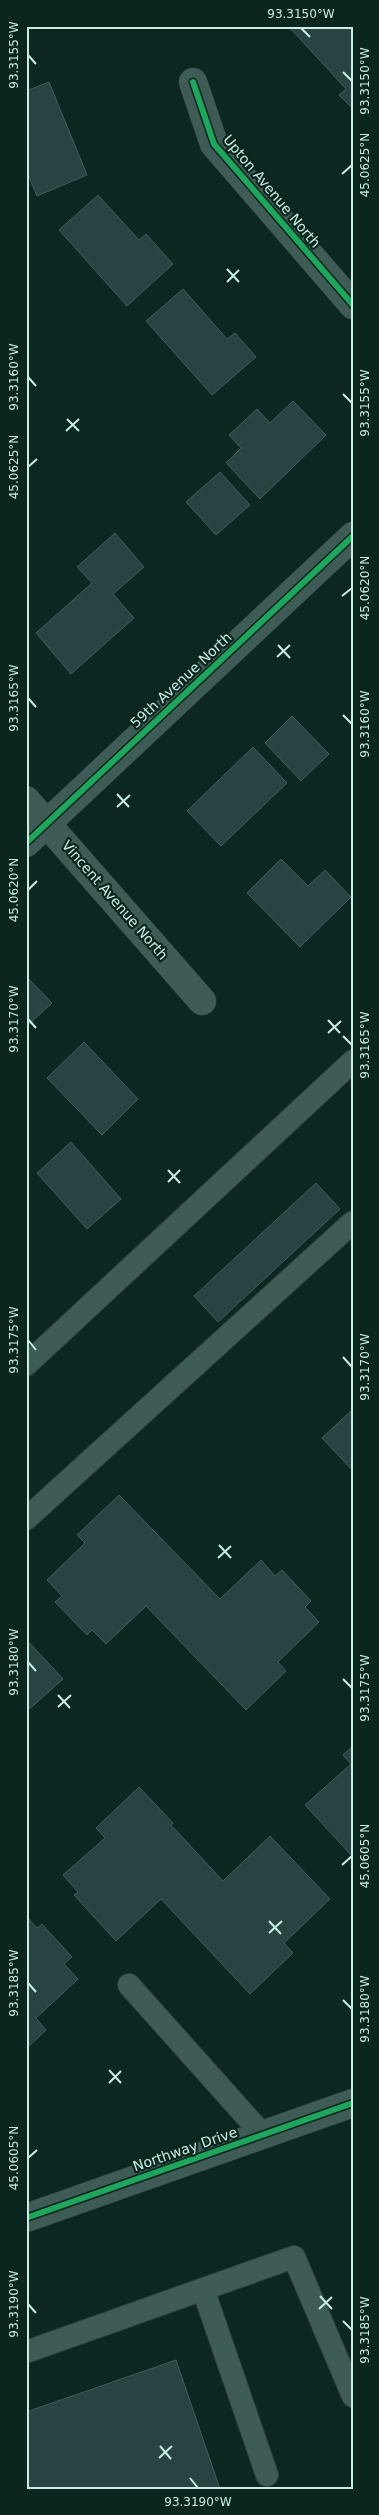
<svg xmlns="http://www.w3.org/2000/svg" width="379" height="2515" viewBox="0 0 379 2515" font-family="'DejaVu Sans',sans-serif">
<style>
.building{fill:#294342;stroke:#3f5c5b}
.lines{fill:none;stroke-linecap:round;stroke-linejoin:round}
.lane-casing{stroke:#2b403c;stroke-width:24}
.street-casing{stroke:#2b403c;stroke-width:29}
.lane{stroke:#3e5c55;stroke-width:22}
.street{stroke:#3e5c55;stroke-width:28}
.cycleway-casing{stroke:#0b251f;stroke-width:9}
.cycleway{stroke:#20a55d;stroke-width:6}
.ticks{fill:none;stroke:#c8eee3;stroke-width:2}
.labels{text-anchor:middle;stroke-width:4.5;stroke-linejoin:round;paint-order:stroke}
.street-label{font-size:14px;fill:#c8eee3;stroke:#0b251f}
.neatline{fill:none;stroke:#c8eee3;stroke-width:2}
.ticks-label{font-size:12px;text-anchor:middle;fill:#c8eee3}
</style>
<rect width="100%" height="100%" fill="#0c2622"/>
<!-- building -->
<path class="building" d="M292 26H353V109L339 95 346 89 290 28Z
M49 82 87 175 37 196 26 170V91Z
M98 195 139 240 146 234 173 264 127 306 59 230Z
M183 289 227 339 235 333 256 357 212 395 146 321Z
M293 401 326 435 260 499 226 463 241 448 229 435 257 409 270 423Z
M220 472 250 505 216 535 186 502Z
M115 533 144 567 113 594 134 618 71 674 36 633 92 583 77 567Z
M292 716 329 754 301 781 265 743Z
M253 747 287 783 221 846 187 811Z
M281 859 308 886 325 870 351 897 300 947 247 893Z
M26 976 52 1003 26 1027Z
M84 1042 138 1099 102 1135 47 1078Z
M71 1142 121 1199 87 1229 37 1173Z
M316 1183 340 1209 218 1322 194 1296Z
M353 1409V1471L322 1438Z
M119 1495 220 1599 261 1560 275 1576 282 1570 311 1601 305 1607 319 1622 278 1662 286 1671 246 1710 146 1606 106 1644 92 1630 87 1635 55 1602 62 1596 47 1580 85 1543 77 1535Z
M26 1639 63 1679 26 1712Z
M353 1746V1854L351 1855 305 1805 351 1764 343 1755Z
M139 1787 173 1823 171 1825 223 1881 270 1836 330 1899 284 1943 293 1953 250 1994 161 1899 116 1941 74 1895 78 1892 63 1875 105 1838 96 1828Z
M26 1916 37 1928 42 1924 72 1957 64 1964 78 1979 36 2018 46 2030 26 2049Z
M176 2360 220 2489H26V2412Z"/>
<g class="lines">
<!-- lane casing -->
<g class="lane-casing">
<path id="lane" d="M26 1365 353 1061
M26 1519 353 1222
M129 1985 263 2135
M203 2289 267 2475
M26 2352 294 2257 353 2396"/>
</g>
<!-- street casing -->
<g class="street-casing">
<path id="street" d="M193 82 214 144 353 305
M26 800 202 1001
M26 843 353 536
M26 2218 353 2103"/>
</g>
<!-- lane -->
<use href="#lane" class="lane"/>
<!-- street -->
<use href="#street" class="street"/>
<!-- cycleway casing -->
<g class="cycleway-casing">
<path id="cycleway" d="M193 82 214 144 353 305
M26 843 353 536
M26 2218 353 2103"/>
</g>
<!-- cycleway -->
<use href="#cycleway" class="cycleway"/>
</g>
<!-- ticks -->
<path class="ticks" d="M301 28 310 37M28 55 36 64M343 72 352 81M342 174 352 165M227 269 239 282M227 282 239 270M28 377 36 386M343 394 352 403M67 419 79 431M66 431 79 419M28 467 37 459M342 596 352 588M278 645 290 658M277 657 290 645M28 698 36 707M343 715 352 724M117 794 129 807M117 807 130 795M28 890 37 881M28 1019 36 1028M328 1020 340 1033M328 1033 341 1021M343 1036 352 1045M168 1170 180 1183M168 1182 180 1170M28 1340 36 1350M343 1357 352 1367M219 1545 231 1558M218 1558 231 1546M28 1662 36 1671M343 1679 352 1688M58 1695 70 1708M58 1707 71 1695M342 1865 352 1856M269 1921 281 1934M269 1933 282 1921M28 1983 36 1992M343 2000 352 2009M109 2070 121 2083M109 2083 121 2071M28 2158 37 2150M320 2296 332 2309M28 2304 36 2313M319 2309 332 2297M343 2321 352 2330M160 2446 171 2459M159 2458 172 2446M190 2478 198 2488"/>
<g class="labels">
<!-- street labels -->
<g class="street-label">
<text transform="translate(272 191) rotate(50)" y="5">Upton Avenue North</text>
<text transform="translate(181 680) rotate(-43)" y="5">59th Avenue North</text>
<text transform="translate(115 900) rotate(49)" y="5">Vincent Avenue North</text>
<text transform="translate(185 2149) rotate(-19)" y="5">Northway Drive</text>
</g>
</g>
<!-- border -->
<rect width="379" height="2515" fill="none" stroke="#0b251f" stroke-width="55"/>
<rect x="28" y="28" width="324" height="2460" class="neatline"/>
<g class="ticks-label">
<text x="301" y="18">93.3150°W</text>
<text transform="translate(14 55) rotate(-90)" y="4">93.3155°W</text>
<text transform="translate(365 81) rotate(-90)" y="4">93.3150°W</text>
<text transform="translate(365 165) rotate(-90)" y="4">45.0625°N</text>
<text transform="translate(14 377) rotate(-90)" y="4">93.3160°W</text>
<text transform="translate(365 403) rotate(-90)" y="4">93.3155°W</text>
<text transform="translate(14 467) rotate(-90)" y="4">45.0625°N</text>
<text transform="translate(365 588) rotate(-90)" y="4">45.0620°N</text>
<text transform="translate(14 698) rotate(-90)" y="4">93.3165°W</text>
<text transform="translate(365 724) rotate(-90)" y="4">93.3160°W</text>
<text transform="translate(14 890) rotate(-90)" y="4">45.0620°N</text>
<text transform="translate(14 1019) rotate(-90)" y="4">93.3170°W</text>
<text transform="translate(365 1045) rotate(-90)" y="4">93.3165°W</text>
<text transform="translate(14 1340) rotate(-90)" y="4">93.3175°W</text>
<text transform="translate(365 1367) rotate(-90)" y="4">93.3170°W</text>
<text transform="translate(14 1662) rotate(-90)" y="4">93.3180°W</text>
<text transform="translate(365 1688) rotate(-90)" y="4">93.3175°W</text>
<text transform="translate(365 1856) rotate(-90)" y="4">45.0605°N</text>
<text transform="translate(14 1983) rotate(-90)" y="4">93.3185°W</text>
<text transform="translate(365 2009) rotate(-90)" y="4">93.3180°W</text>
<text transform="translate(14 2158) rotate(-90)" y="4">45.0605°N</text>
<text transform="translate(14 2304) rotate(-90)" y="4">93.3190°W</text>
<text transform="translate(365 2330) rotate(-90)" y="4">93.3185°W</text>
<text x="198" y="2506">93.3190°W</text>
</g>
</svg>
